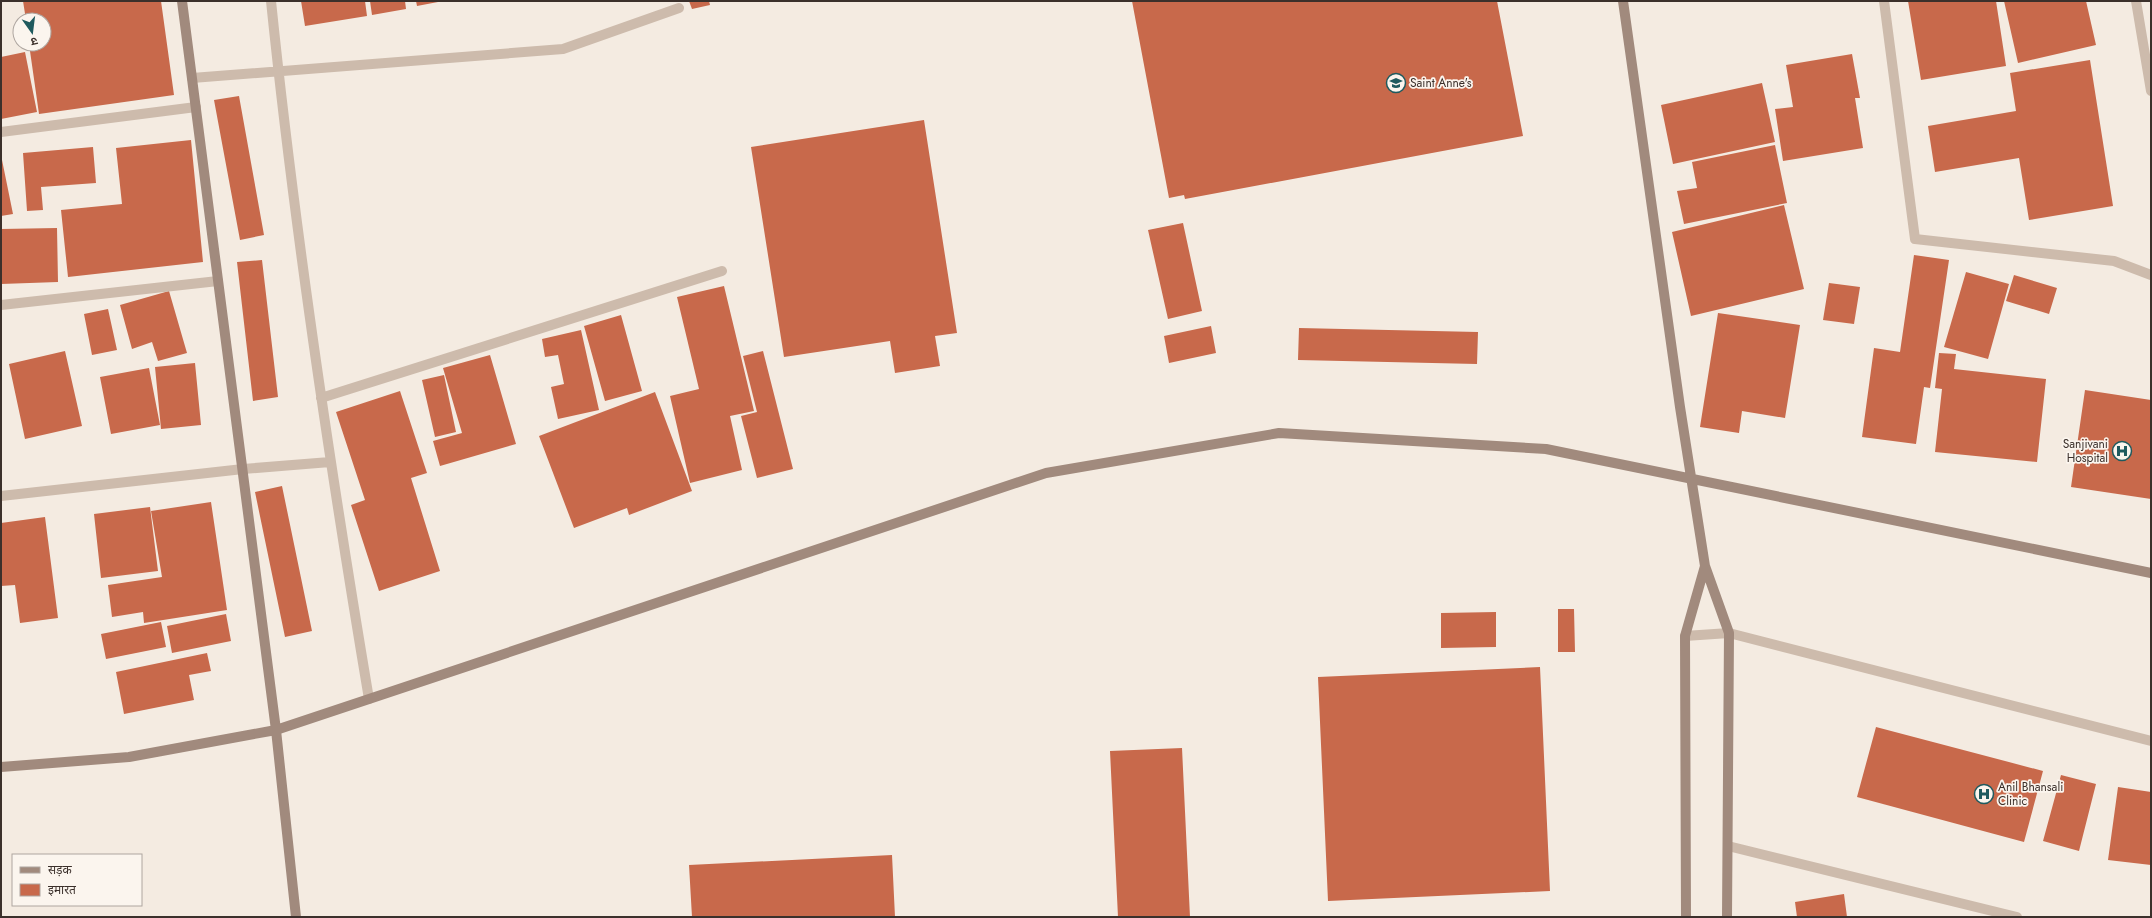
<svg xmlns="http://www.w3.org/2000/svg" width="2152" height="918" viewBox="0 0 2152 918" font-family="Jost,'Noto Sans Devanagari',sans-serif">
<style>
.building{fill:#c8694b}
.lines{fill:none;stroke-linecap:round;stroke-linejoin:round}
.street{stroke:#cdbbac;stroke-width:10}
.secondary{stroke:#a18a7d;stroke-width:10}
.labels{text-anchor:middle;stroke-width:3.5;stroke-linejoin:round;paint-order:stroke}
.poi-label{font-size:12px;fill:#3b302b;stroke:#fbf5ee;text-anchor:start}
</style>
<rect width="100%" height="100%" fill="#f4ebe1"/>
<!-- building -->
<path class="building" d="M23 1H161L174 95 39 114 29 44H44V20H26Z
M301 1H365L367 16 305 26Z
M370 1H405L406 9 372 15Z
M416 1H438V2L417 6Z
M689 1H709L710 5 692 9Z
M1132 1H1497L1523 136 1185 199 1184 195 1169 198Z
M1908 1H1996L2006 66 1921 80Z
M2004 1H2086L2096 45 2018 63Z
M25 52 37 112 1 119V57Z
M1852 54 1860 98H1855L1863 148 1783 161 1775 109 1793 107 1786 65Z
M2090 60 2113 206 2029 220 2019 158 1935 172 1928 126 2016 111 2010 73Z
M1762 83 1775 142 1673 164 1661 105Z
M239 96 264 235 240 240 214 100Z
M924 120 957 333 935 336 940 366 895 373 890 341 784 357 751 147Z
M191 140 203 262 68 277 61 210 122 204 116 148Z
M1775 145 1787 203 1684 224 1677 191 1697 188 1692 162Z
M93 147 96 183 41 187 43 210 27 211 23 153Z
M1 155 13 214 1 216Z
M1784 205 1804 289 1691 316 1672 232Z
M1183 223 1202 311 1168 319 1148 230Z
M57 228 58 282 1 284V229Z
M1914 255 1949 260 1930 388 1924 387 1916 444 1862 437 1874 348 1900 352Z
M262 260 278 397 253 401 237 262Z
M1966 272 2009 284 1988 359 1944 347Z
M2014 275 2057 288 2049 314 2006 301Z
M1829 283 1860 287 1854 324 1823 320Z
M724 286 754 411 730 416 742 470 690 483 670 396 699 389 677 297Z
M169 291 187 353 158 361 152 342 132 349 120 305Z
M108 309 117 350 92 355 84 314Z
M1718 313 1800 325 1785 418 1742 411 1739 433 1700 427Z
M621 315 642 391 605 401 584 326Z
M1211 326 1216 353 1169 363 1164 336Z
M1299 328 1478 332 1477 364 1298 360Z
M581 330 599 410 558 419 551 387 564 384 558 355 545 357 542 339Z
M65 351 82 426 25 439 9 364Z
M763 351 793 469 757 478 741 416 757 412 743 356Z
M1939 353 1956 354 1954 369 2046 379 2037 462 1935 452 1942 389 1935 388Z
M490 355 516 444 440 466 433 441 462 433 443 368Z
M195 363 201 425 161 429 155 367Z
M149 368 160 425 111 434 100 377Z
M444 375 456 432 435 437 422 380Z
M2085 390 2151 400V499L2071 487Z
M400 391 427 473 411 478 440 571 379 591 351 505 365 500 336 412Z
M655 392 692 491 629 515 627 508 574 528 539 436Z
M282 486 312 631 285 637 255 492Z
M211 502 227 610 144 623 143 612 112 617 108 585 162 577 151 511Z
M150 507 158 571 101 578 94 514Z
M45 517 58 618 20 623 15 585 1 586V523Z
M1558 609H1574L1575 652H1558Z
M1496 612V647L1441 648V613Z
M226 614 231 641 172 653 167 626Z
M161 622 166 647 106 659 101 634Z
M207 653 211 671 189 675 194 700 124 714 116 672Z
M1540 667 1550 891 1328 901 1318 677Z
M1876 727 2043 771 2024 842 1857 797Z
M1182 748 1190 917H1118L1110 751Z
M2061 775 2096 784 2079 851 2043 841Z
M2118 787 2151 792V865L2108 860Z
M892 855 895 917H692L689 865Z
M1844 894 1847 917H1797L1795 902Z"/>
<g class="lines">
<!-- street -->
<path class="street" d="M271 1C295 235 330 467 369 699
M1884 1 1915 239 2114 261 2151 275
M2136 1 2151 91
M192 78 563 49 679 8
M1 132 196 107
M1 305 218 281
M321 398 722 271
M1 496 243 469 330 462
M1685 636 1729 633 2151 741
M1728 846 2017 917"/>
<!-- secondary -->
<path class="secondary" d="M182 1 276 730 1046 473 1279 433 1546 449 2151 573
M1623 1 1680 407 1705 566 1729 633 1727 917
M1 767 129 757 276 730 296 917
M1686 917 1685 636 1705 566"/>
</g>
<!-- icons -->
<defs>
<g id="school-ring" transform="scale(1)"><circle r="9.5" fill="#fbf5ee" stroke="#1f5a5e" stroke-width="1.5"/><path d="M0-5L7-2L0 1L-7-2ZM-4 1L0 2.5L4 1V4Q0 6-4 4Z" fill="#1f5a5e"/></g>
<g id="hospital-ring" transform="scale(1)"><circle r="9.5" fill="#fbf5ee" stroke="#1f5a5e" stroke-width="1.5"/><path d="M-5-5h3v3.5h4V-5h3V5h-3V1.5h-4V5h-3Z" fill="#1f5a5e"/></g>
</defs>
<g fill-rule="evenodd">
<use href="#school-ring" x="1396" y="83"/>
<use href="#hospital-ring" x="2122" y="451"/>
<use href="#hospital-ring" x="1984" y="794"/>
</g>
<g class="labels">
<!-- poi labels -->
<g class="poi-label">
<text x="1410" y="87">Saint Anne's</text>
<text x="2108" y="448" text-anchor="end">Sanjivani<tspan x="2108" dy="14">Hospital</tspan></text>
<text x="1998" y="791">Anil Bhansali<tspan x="1998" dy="14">Clinic</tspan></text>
</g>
</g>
<!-- border -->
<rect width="2152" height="918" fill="none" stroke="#3b302b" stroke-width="4"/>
<!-- legend -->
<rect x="12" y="854" width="130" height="52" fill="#fbf5ee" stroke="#aea6a0"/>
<rect x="20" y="867" width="20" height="6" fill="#a18a7d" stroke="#aea6a0"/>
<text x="48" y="874" font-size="12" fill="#3b302b">सड़क</text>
<rect x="20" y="884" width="20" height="12" fill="#c8694b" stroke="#aea6a0"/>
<text x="48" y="894" font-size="12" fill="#3b302b">इमारत</text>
<!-- north arrow -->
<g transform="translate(32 32) rotate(166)"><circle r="19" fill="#fbf5ee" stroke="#aea6a0"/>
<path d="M0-3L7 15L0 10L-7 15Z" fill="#1f5a5e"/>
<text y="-6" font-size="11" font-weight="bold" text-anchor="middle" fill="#3b302b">उ</text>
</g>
</svg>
